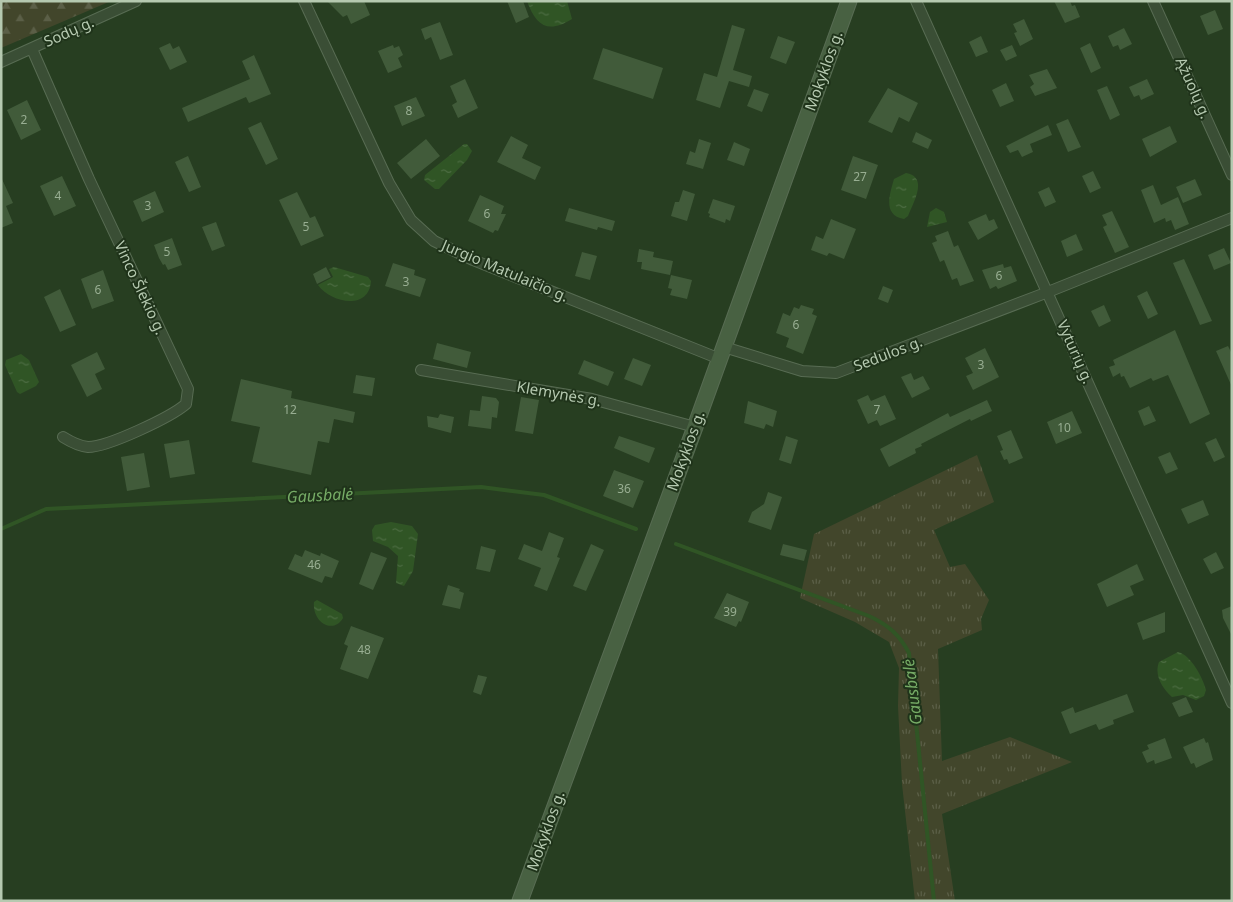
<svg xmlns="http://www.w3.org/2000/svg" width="1233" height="902" viewBox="0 0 1233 902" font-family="'Noto Sans',sans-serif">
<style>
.grass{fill:url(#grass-tufts)}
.forest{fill:url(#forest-firs)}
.water{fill:url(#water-ripples)}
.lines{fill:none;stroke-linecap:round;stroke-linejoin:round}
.stream{stroke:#305525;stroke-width:4}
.building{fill:#415b3a}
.minor-casing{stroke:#586c53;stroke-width:12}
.secondary-casing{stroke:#586c53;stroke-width:17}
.minor{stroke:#3a4e35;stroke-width:10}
.secondary{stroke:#486142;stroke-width:15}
.labels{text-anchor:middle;stroke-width:4;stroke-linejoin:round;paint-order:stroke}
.number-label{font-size:12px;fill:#98ae92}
.street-label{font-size:15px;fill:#b5c9b0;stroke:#1f331a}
.water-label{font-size:16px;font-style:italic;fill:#76ac66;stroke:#1f331a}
</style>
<defs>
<pattern id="grass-tufts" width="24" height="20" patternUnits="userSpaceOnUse" patternTransform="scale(1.25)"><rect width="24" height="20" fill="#42462b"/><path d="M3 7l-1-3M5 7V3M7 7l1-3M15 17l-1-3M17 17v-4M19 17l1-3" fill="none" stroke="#5b5f47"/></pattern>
<pattern id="forest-firs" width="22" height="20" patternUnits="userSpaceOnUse" patternTransform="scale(1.25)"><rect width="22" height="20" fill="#42462b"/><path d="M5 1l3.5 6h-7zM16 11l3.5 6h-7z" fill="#5b5f47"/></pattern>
<pattern id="water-ripples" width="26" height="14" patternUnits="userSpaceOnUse" patternTransform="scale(1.25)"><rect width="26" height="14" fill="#305525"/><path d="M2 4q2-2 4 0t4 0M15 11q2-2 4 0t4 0" fill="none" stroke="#4c6c42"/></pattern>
</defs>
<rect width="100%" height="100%" fill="#273e21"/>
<!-- grass -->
<path class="grass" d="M977 455 994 502 934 530 950 567 965 564 989 600 981 619 982 630 938 649 942 761 1010 737 1072 762 942 814 955 901H915L902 784 898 706 899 668 889 642 855 622 800 598 814 534Z"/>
<!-- forest -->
<path class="forest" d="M1 1H111L1 48Z"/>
<!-- water -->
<path class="water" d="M527 1H567L572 19C548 34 536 26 527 1Z
M464 144H467L472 151 467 160 439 189H435L424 180 425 175Z
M906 173C929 177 913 203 908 216L904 219C882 215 890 194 894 179Z
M936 208 944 212 947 222 927 227 930 212Z
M334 267 368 277 371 281C369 311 331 303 318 285L333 277 329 269Z
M21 354 29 360 39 382 36 386 20 394 17 392 5 365 6 360Z
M391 522 412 526 418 534 413 571 404 586 396 583 398 556 388 547 373 541 372 530 375 525Z
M317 600 342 614 343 618C333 635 312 622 314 602Z
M1178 652C1191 655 1203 678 1206 690L1204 696 1196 700 1183 695 1172 697C1162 688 1154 675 1159 662Z"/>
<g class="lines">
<!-- stream -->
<path class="stream" d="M1 529 46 509 481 487 544 495 636 529
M676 544 869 616C888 625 899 634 909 653L934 901"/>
</g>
<!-- building -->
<path class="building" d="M327 1H364L370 15 351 24 347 15 343 17Z
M507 1H523L529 17 516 23Z
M1054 1H1070L1072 6 1075 5 1080 17 1065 23Z
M1215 10 1223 29 1208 35 1200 16Z
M1024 19 1033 39 1020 46 1014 33 1017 32 1013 24Z
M440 22 453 55 440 60 431 37 425 40 421 29Z
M732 25 745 29 733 70 752 76 749 87 729 81 720 108 696 100 704 73 717 77Z
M1124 28 1132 44 1120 50 1118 45 1113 47 1108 36Z
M778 36 795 42 786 64 770 58Z
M981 36 988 52 976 57 969 42Z
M170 43 173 49 179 46 187 62 170 70 159 48Z
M1090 43 1101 68 1091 73 1080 48Z
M393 45 394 48 399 46 403 55 398 58 402 67 388 73 378 51Z
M1012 45 1017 56 1006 61 1000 50Z
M603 48 663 68 653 99 593 79Z
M254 55 271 94 249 103 246 97 188 122 182 108 250 79 242 61Z
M1047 69 1057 88 1035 96 1030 87 1034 84 1029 75Z
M465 79 478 108 458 118 452 105 457 102 450 86Z
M1147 79 1154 94 1141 100 1139 95 1134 97 1129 87Z
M1006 83 1014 101 1000 107 992 90Z
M1107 86 1120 115 1110 120 1097 90Z
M888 88 918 103 909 122 899 117 892 133 868 122Z
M754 89 769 94 762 112 747 106Z
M416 97 425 116 402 126 394 106Z
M27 100 41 130 21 140 7 110Z
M1068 119 1081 147 1068 152 1056 124Z
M261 122 278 159 266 165 248 128Z
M1048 125 1052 135 1030 144 1033 152 1022 157 1018 150 1010 153 1006 146Z
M1170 126 1177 142 1150 157 1142 139Z
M916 132 932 140 928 149 912 142Z
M511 136 528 145 522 158 541 167 535 180 497 162Z
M426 139 440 156 411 179 397 163Z
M699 139 711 143 703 169 686 164 690 151 695 153Z
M734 142 750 149 744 166 727 160Z
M188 156 201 187 189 192 175 162Z
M853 156 878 165 866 199 841 190Z
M1093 171 1101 188 1090 193 1082 176Z
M62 176 76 206 54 216 40 186Z
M1 177 13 203 6 206 13 223 1 228Z
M1195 179 1202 195 1183 203 1176 187Z
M1153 185 1161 205 1178 197 1189 224 1175 230 1171 220 1166 222 1165 218 1154 223 1141 190Z
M1049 187 1056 202 1045 207 1038 192Z
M683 190 695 194 687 221 671 216 675 202H679Z
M155 191 164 212 142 222 133 201Z
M297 192 310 218 315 216 324 236 301 246 279 200Z
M480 195 504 206 501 214H506L498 231 495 230 493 233 468 221Z
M713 199 735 206 730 221 726 219 725 223 709 217 710 214 708 213Z
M569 208 615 221 612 231 598 227 597 230 565 221Z
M1112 211 1129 247 1115 253 1103 227 1107 225 1102 215Z
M986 214 989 221 994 219 998 228 978 240 968 222Z
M831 219 856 229 844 259 829 253 827 256 811 250 816 236 823 239Z
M216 222 225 246 212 251 202 227Z
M948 231 954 247 958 245 974 281 960 286 957 278 952 280 944 260 940 262 932 243 937 241 935 236Z
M1076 234 1083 250 1067 257 1061 241Z
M172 238 182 265 168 270 165 264 163 265 159 258 154 245Z
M1224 248 1231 263 1214 270 1208 255Z
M639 249 654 252 653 257 673 261 670 275 641 269 642 262H637Z
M582 252 597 256 590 280 575 276Z
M1184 259 1212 321 1200 325 1173 263Z
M393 263 415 270 414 275 426 279 420 297 385 286Z
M1003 264 1004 268 1011 266 1017 281 998 289 996 286 990 289 982 270Z
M326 267 331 277 317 284 313 274Z
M103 270 114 301 92 309 81 279Z
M671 275 692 280 687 299 670 295 672 289 668 288Z
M883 286 893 290 888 303 878 299Z
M60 289 76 325 60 332 44 297Z
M1147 291 1158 314 1148 319 1137 296Z
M801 305 814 309 812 314 817 316 803 354 786 347 789 338 776 333 783 313 790 316 794 307 799 309Z
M1104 305 1111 321 1099 327 1091 311Z
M1175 330 1210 414 1190 424 1168 375 1153 381 1151 378 1130 388 1124 376 1121 377 1120 373 1113 377 1109 367 1115 365 1113 360Z
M437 343 471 352 467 368 433 359Z
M1228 346 1232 354V387L1216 351Z
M985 348 999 377 973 390 966 376 973 373 965 358Z
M97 352 105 369 95 374 102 389 87 397 71 365Z
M633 358 651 365 642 386 624 379Z
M584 360 614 372 608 386 578 374Z
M911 373 914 380 923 376 930 389 912 398 901 377Z
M356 375 375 378 372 396 353 393Z
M241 379 292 391 291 398 355 412 353 423 334 419 329 443 318 441 311 475 252 462 260 427 231 421Z
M868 395 871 401 885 395 896 419 880 426 877 420 868 424 857 400Z
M482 396 496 398 499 402 497 418 492 417 491 429 468 426 470 410 480 411Z
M521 397 539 400 533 434 515 431Z
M987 400 992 411 971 421 970 419 921 444 922 446 915 449 916 453 889 467 880 449 948 413 950 417Z
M748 401 777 411 773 427 766 424 764 429 744 423Z
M1149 406 1156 421 1144 426 1138 411Z
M1072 411 1082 433 1056 444 1047 422Z
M440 414 454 417 451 433 428 427 427 416 438 418Z
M1011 430 1023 458 1009 464 1007 459 1004 460 1000 451 1003 450 997 436Z
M619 436 655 448 649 463 614 448Z
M786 436 798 440 791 464 779 460Z
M1216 438 1225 457 1214 462 1205 443Z
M189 440 195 474 170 478 164 444Z
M1170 452 1178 469 1166 474 1158 457Z
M144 453 150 487 127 491 121 457Z
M614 470 644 481 633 508 603 496Z
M768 492 782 497 771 530 748 522 752 512 764 504Z
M1203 500 1209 515 1188 524 1181 509Z
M549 532 564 538 557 557 560 558 547 591 534 586 541 568 518 559 524 544 542 551Z
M591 544 604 550 586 591 573 586Z
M783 544 807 550 804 561 780 555Z
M481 546 496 550 490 572 476 569Z
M305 550 320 556 321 553 339 561 332 578 325 576 322 583 288 569 295 554 302 557Z
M371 552 387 558 373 590 359 584Z
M1216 552 1224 568 1211 574 1203 559Z
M1137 564 1144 580 1130 586 1134 595 1107 607 1097 584Z
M448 585 460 589 459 591 464 593 460 609 442 605Z
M727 593 749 602 741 622 739 621 736 627 714 618Z
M1232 606V636L1223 618 1222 610Z
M1165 612V632L1143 640 1137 623Z
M351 626 384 638 368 679 340 669 348 646 344 644Z
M478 675 487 677 481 695 473 692Z
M1127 694 1134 712 1113 720 1114 724 1099 730 1096 724 1070 734 1061 712 1073 707 1075 713Z
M1186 697 1193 712 1179 717 1172 703Z
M1165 738 1172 758 1155 764 1154 760 1147 763 1142 752 1149 749 1147 745Z
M1204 738 1206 743 1208 742 1213 760 1196 768 1194 763 1191 764 1183 747Z"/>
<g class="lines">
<!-- minor casing -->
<g class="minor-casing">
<path id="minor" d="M304 1 389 183 411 220 434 241 473 260 720 359
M916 1 1232 703
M1153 1 1232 175
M32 49 89 179 188 389 186 404C171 417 108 447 88 447 78 446 71 442 63 437
M1 62 136 1
M724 347 802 371 836 373 1048 292 1232 218
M421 370 592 399 695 427"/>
</g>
<!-- secondary casing -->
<g class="secondary-casing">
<path id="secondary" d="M520 901 695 427 849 1"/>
</g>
<!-- minor -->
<use href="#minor" class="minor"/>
<!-- secondary -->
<use href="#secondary" class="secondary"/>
</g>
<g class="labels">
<!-- number labels -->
<g class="number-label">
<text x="409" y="115">8</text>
<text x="24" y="124">2</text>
<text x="860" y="181">27</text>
<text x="58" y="200">4</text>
<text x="148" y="210">3</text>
<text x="487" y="218">6</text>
<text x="306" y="231">5</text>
<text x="167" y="256">5</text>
<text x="999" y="280">6</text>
<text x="406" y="286">3</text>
<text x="98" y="294">6</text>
<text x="796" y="329">6</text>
<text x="981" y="369">3</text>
<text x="290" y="414">12</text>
<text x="877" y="414">7</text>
<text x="1064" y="432">10</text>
<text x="624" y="493">36</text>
<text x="314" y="569">46</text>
<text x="730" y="616">39</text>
<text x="364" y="654">48</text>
</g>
<!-- street labels -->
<g class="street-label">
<text transform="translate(69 32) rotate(-24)" y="5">Sodų g.</text>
<text transform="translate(824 71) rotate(-70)" y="5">Mokyklos g.</text>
<text transform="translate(1193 88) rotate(66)" y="5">Ąžuolų g.</text>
<text transform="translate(505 271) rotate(23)" y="5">Jurgio Matulaičio g.</text>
<text transform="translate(140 288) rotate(65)" y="5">Vinco Šlekio g.</text>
<text transform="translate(1075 352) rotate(66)" y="5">Vyturių g.</text>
<text transform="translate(888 354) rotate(-21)" y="5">Sedulos g.</text>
<text transform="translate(559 394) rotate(10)" y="5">Klemynės g.</text>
<text transform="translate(686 451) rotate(-70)" y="5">Mokyklos g.</text>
<text transform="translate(546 831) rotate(-70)" y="5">Mokyklos g.</text>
</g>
<!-- water labels -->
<g class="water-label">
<text transform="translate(320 495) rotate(-3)" y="6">Gausbalė</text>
<text transform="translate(912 692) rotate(-97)" y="6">Gausbalė</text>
</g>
</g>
<!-- border -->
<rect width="1233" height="902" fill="none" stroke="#b5c9b0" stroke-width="5"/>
</svg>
